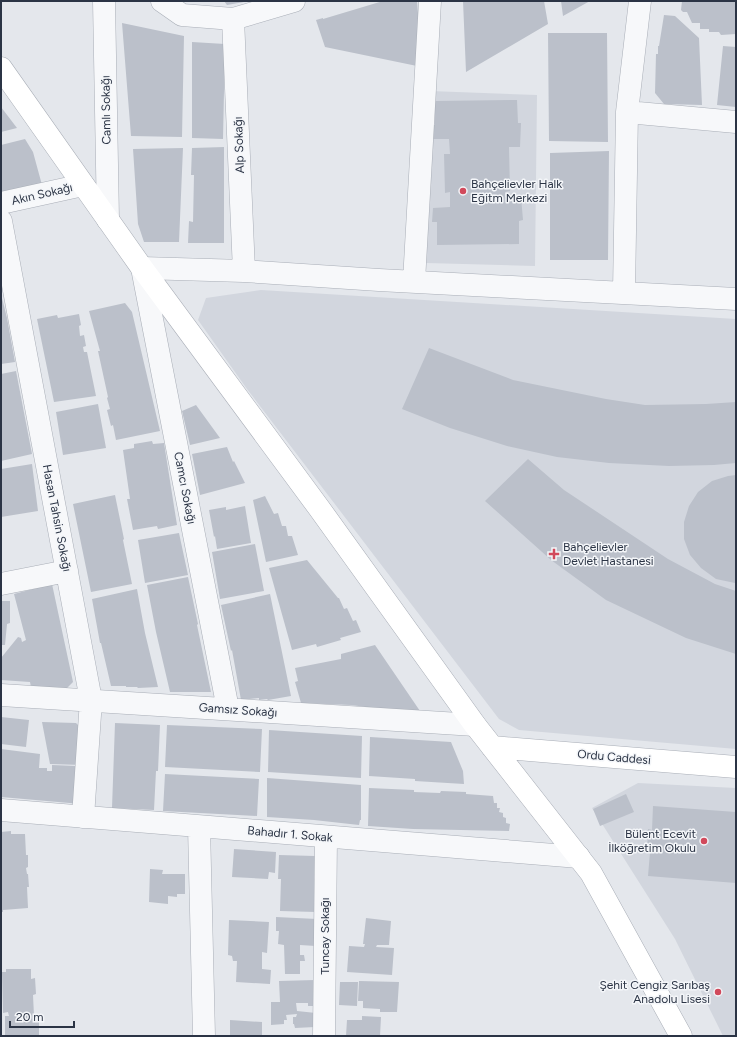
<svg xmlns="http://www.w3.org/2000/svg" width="737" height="1037" viewBox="0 0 737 1037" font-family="Figtree,sans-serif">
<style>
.built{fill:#d2d6de}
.building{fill:#bbc0ca}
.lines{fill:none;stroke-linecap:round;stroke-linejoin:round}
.street-casing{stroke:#a9aeb7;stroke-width:23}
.secondary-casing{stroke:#a9aeb7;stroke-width:23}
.street{stroke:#f7f8fa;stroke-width:22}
.secondary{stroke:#fff;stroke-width:22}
.poi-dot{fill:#d1495b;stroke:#f4f6f9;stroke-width:1.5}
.labels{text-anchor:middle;stroke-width:3;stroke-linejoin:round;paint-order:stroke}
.street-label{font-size:12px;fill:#2b3445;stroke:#f4f6f9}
.poi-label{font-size:12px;fill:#2b3445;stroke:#f4f6f9;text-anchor:start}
</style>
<rect width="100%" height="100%" fill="#e4e7ec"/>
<!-- built -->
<path class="built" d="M430 91 537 95 535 266 426 263Z
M261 290 736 319V749L519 730 499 719 247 389 198 320 206 298Z
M638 783 736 788V1036H723L675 939 592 808Z"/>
<!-- building -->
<path class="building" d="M224 1H243L244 2 227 5Z
M383 1H417L422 62 417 66 325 47 316 20 323 18V19Z
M463 1H544L548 24 466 72Z
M561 1H590L563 16Z
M682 1H736V34L721 35 719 32H709V29H700V23H692L687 12H683L681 10Z
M664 15 675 16 699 38 702 105 664 104 655 93 656 54H658V46H659Z
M122 23 184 36 182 137 131 136Z
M548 33H607L608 142 549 141Z
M192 42 225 44 223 139 192 138Z
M723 46 736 47V107L717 105Z
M517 100 518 123H521L520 147H509L510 191 505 192V197H521L523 220 519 221V244L437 245V222H432L433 208 450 207V192L445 193 444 154H450L449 139H432V125H435V101Z
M1 107 17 128 1 132Z
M25 139 33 152 42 185 1 195V145Z
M224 147V243H188L189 221 193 222 194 175H191L192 148Z
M183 148 179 242H144L138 224 133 149Z
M609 151 608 260H550V153Z
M1 294 7 318 15 362 1 364Z
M125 303 132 312 160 431 116 440 113 425 111 426 107 410 110 409 107 398 108 397 98 351H100L89 311Z
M79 314 81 325 79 326 80 336 84 335 86 346 83 347 84 352H87L96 396 54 402 37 319 57 315 58 318Z
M429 348 513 380 606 399 645 405 706 404 736 402V463L714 465 669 466 609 463 557 457 507 446 450 428 402 409Z
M16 371 32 454 1 461V374Z
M98 404 106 448 63 455 56 412Z
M196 405 220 438 190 445 182 411Z
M152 441 153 444 164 443 177 525 158 529 157 526 133 530 127 499H130L123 450 134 448V444Z
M227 447 233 462 234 461 245 483 200 495 192 454Z
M528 459 564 490 668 559 715 584 736 591V654L686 638 606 600 551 560 485 501Z
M32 464 38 511 1 517V469Z
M736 475V583H735L716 579 701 568 690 555 684 539V522L689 506 698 492 712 481 728 476Z
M115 495 124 539 123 540 132 584 91 592 73 504Z
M265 496 274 514 278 513 282 526H286L288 536H292L298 555 266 562 253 500Z
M245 506 251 543 217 549 215 536 214 537 209 510 226 507V510Z
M179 533 188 575 145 583 138 540Z
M255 544 264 591 220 599 212 552Z
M307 560 338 598H339L344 609 347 608 353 621 356 620 361 632 340 638 341 640 317 647 316 644 292 650 269 568Z
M188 577 198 624 197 625 211 692H170L156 632 147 585Z
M52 584 73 682 67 688 31 687 30 682 1 680V658L18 637 21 638 22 642 26 640 14 594Z
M137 589 145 633 158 687 138 688 137 687H126V686H111L101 643H100L92 599Z
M270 594 291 696 268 700 267 699 259 700V698L241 700 232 650 231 651 221 605Z
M1 601H10V623L7 624 5 645H1Z
M375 645 420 711 418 714 351 705 301 703 295 682 298 681 295 668 341 659V654Z
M1 717 29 720 26 747 1 744Z
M42 722 76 723 83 730 82 765 50 764Z
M115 723 160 725 158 771H156L154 810 112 808Z
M167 725 262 729 260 772 165 767Z
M269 730 362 736 361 778 268 772Z
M370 737 451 742 463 771 464 784 415 781V779L369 776Z
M1 749 40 754 39 768H47V771H52V765L77 766 81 804 1 797Z
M165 774 259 779 257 816 163 811Z
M267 778 361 785V820H360L359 825 314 820 267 817Z
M369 788 414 790V792L440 793 441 791 466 792V794L493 796 494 803H497V808H500L499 812 503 813V817L506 818V823L510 824 509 831 413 829 368 826Z
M626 794 634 812 600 826 593 809Z
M653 806 736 812V883L648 876 650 852H647L648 829 652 830Z
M11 831V834H25L26 855H28V867L26 868 27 874H28L29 887H27L28 908 3 910V912H1V832Z
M234 849 276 852 275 873 269 872 268 879 232 877Z
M279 855 315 856 314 879H317L316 912 280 911 281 879H278Z
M150 869 163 870 162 874H185V894H177V897L168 896V904L149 902Z
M276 917 317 919 316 946 300 945V955H304L305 961H300V974H285L284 945 278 944 279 931H276Z
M366 918 391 921 389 945H377L376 947 394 948 392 975 347 972 349 946 364 947 365 944H363Z
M229 920 269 922 267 953 262 952V969L271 970 270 984 236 982 237 961H233L232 956 228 955Z
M6 969H31V979L35 978 36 994 33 995 34 1016H39V1036H5V1016H9L8 1012 3 1013 2 972H6Z
M315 980 314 1006H308V1003H296L297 1011 316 1013 315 1027 295 1028 294 1024H293V1017H296L297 1014 286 1015 287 1020H284V1024L271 1025V1002H280L279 981Z
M359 981 399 982 397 1012H380V1009L363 1008V1001H358Z
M340 982H358L357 1006 339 1005Z
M362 1016 381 1017 380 1036H346L347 1020H362Z
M230 1020 262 1022V1036H230Z"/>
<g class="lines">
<!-- street casing -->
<g class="street-casing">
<path id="street" d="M104 1 108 220
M162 1 182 15 233 19 294 1
M233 19 244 271
M627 112 736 122
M1 203 83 185
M1 221 91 700 83 817
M414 281 430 1
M624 292 627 112 640 1
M1 584 67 571
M1 695 475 725
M228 709 142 268 244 271 379 280 736 299
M1 810 579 857
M199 827 204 1036
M324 1036 326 837"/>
</g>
<!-- secondary casing -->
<g class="secondary-casing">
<path id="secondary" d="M1 68 142 268 319 508 475 725 591 873 681 1036
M492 747 736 767"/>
</g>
<!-- street -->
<use href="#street" class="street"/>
<!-- secondary -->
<use href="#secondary" class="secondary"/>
</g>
<!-- markers -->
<g class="poi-dot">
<circle cx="463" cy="191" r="4"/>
<path d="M552 548h4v4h4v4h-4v4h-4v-4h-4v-4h4z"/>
<circle cx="704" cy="841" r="4"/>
<circle cx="718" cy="992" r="4"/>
</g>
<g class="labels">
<!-- street labels -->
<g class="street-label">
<text transform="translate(106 110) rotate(-91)" y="4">Camlı Sokağı</text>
<text transform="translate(239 145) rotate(-92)" y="4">Alp Sokağı</text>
<text transform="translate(42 194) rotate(-13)" y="4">Akın Sokağı</text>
<text transform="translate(185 488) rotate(79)" y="4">Camcı Sokağı</text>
<text transform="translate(57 518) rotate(79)" y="4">Hasan Tahsin Sokağı</text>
<text transform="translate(238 710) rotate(4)" y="4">Gamsız Sokağı</text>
<text transform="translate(614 757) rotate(5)" y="4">Ordu Caddesi</text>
<text transform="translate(290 834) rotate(5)" y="4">Bahadır 1. Sokak</text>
<text transform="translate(325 936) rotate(-90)" y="4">Tuncay Sokağı</text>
</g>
<!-- poi labels -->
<g class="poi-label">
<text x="471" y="188">Bahçelievler Halk<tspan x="471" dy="14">Eğitm Merkezi</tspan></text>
<text x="563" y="551">Bahçelievler<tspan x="563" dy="14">Devlet Hastanesi</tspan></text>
<text x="696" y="838" text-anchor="end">Bülent Ecevit<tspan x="696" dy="14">İlköğretim Okulu</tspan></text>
<text x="710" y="989" text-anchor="end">Şehit Cengiz Sarıbaş<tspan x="710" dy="14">Anadolu Lisesi</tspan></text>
</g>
</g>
<!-- border -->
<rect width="737" height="1037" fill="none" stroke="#2b3445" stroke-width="4"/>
<!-- scale -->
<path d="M10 1021v6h64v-6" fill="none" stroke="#2b3445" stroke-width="2"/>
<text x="16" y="1021" font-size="12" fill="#2b3445" stroke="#f4f6f9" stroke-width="3" paint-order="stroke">20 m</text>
</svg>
